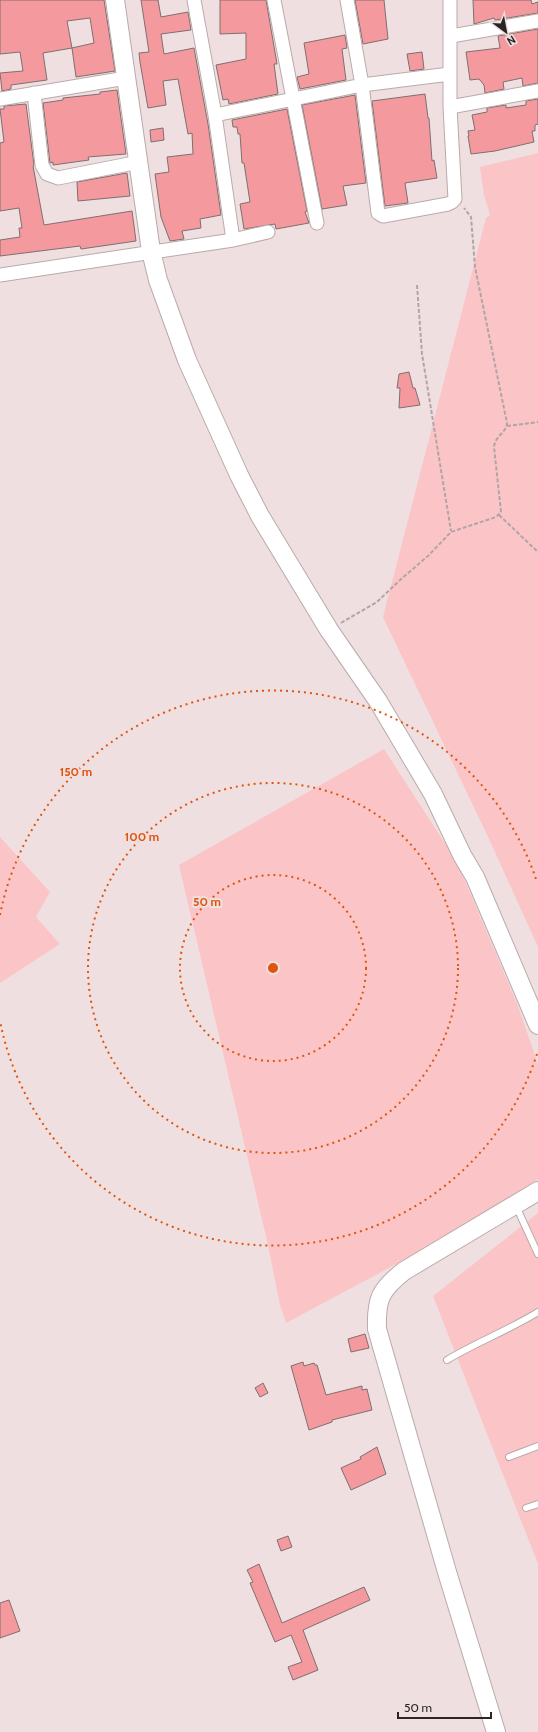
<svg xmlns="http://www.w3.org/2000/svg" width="538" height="1732" viewBox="0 0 538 1732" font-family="Cabin,sans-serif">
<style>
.green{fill:#fbc5c7}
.building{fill:#f49a9f;stroke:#7e6f6f}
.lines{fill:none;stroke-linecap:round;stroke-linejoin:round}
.lane-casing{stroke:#baaaaa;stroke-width:8}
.street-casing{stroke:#baaaaa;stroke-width:15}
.secondary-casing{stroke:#baaaaa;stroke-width:20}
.path{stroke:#b2a4a5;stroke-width:2;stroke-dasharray:4 2;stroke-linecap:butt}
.lane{stroke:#fff;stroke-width:6}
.street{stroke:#fff;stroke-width:13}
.secondary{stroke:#fff;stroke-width:18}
.ring{fill:none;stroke:#de560d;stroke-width:2;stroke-dasharray:2 4}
.centre{fill:#de560d;stroke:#f0dfe0;stroke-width:2}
.ring-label{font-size:12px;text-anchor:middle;font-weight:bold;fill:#de560d;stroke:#f0dfe0;stroke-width:4;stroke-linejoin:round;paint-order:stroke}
</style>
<rect width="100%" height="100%" fill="#f0dfe0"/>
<!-- green -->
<path class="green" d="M538 153V947L489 839 383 617 486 218 490 215 484 195 480 167Z
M384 749 457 862 518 1006 538 1064V1179L488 1215 286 1323 280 1305 268 1245 179 865Z
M0 837 50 892 36 917 60 944 0 983Z
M538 1213V1564L433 1296Z"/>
<!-- building -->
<path class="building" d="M0 0H104L115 71 76 77 72 48 94 43 90 18 67 21 72 48 43 53 47 80 11 85V89L2 91 0 73 23 71 20 52 0 54Z
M141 0H158L161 17 188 12 191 30 161 34 164 54 194 48 208 124 221 215 200 219 201 228 182 231 184 239 170 241 161 217 155 174 169 172 167 157 193 154 192 133 188 134 178 79 163 81 166 105 148 108 140 62 139 53 149 52Z
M220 0H266L277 64H274L278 94 229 104 228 99 223 100 216 65 246 59V33L220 34Z
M355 0H384L388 39 363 44Z
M473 0H531L532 4 538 2V13L495 20 494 18 474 24Z
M538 29V83L523 86 522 78 503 82 504 89 485 93 484 85 479 79 470 80 466 52 500 48 498 36Z
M345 35 347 48 342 49 346 80 300 89 297 77 309 74 304 43Z
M422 52 424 69 410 71 407 54Z
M117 90 126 154 88 157 89 160 53 165V162L50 163 43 103 63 100V98L100 94V92Z
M425 94 428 118H429L432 161 434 160 437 178 405 183 408 203 385 206 372 101Z
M355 95 366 183 343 186 347 205 322 209 302 105Z
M538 99V124L535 125V131H532L534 142 495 151 471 154 468 136H469L468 131 475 130 472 115 487 112V108L506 105V108L526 105V101Z
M26 104 34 165 33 166 44 225 132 211 136 241 81 249 80 246 0 256V240L20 237 19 228H22L19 208 0 211V143L4 142 0 109H4V106Z
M287 109 307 211 305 212 309 223 276 229 275 224 244 229 240 204 250 202 244 163H242L240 134H238L237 127H233L232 120Z
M163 128 164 140 151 142 150 130Z
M127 173 130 196 78 201 77 182Z
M409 372 413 388H415L420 405 399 408 400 388H397L399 374Z
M365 1334 369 1348 351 1352 348 1339Z
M303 1362 304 1366 314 1363 315 1365H317L326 1395 362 1386V1390L367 1389 372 1410 332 1420V1422L309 1430 291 1366Z
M263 1383 268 1393 260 1397 255 1388Z
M377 1447 386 1474 351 1490 341 1468 361 1459 360 1457Z
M288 1536 292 1547 281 1551 277 1540Z
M259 1564 282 1623 364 1587 370 1600 303 1630 318 1670 293 1680 288 1667 302 1662 291 1635 275 1642 250 1583 253 1582 247 1570Z
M9 1600 20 1631 0 1638V1603Z"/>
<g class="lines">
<!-- lane casing -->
<g class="lane-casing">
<path id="lane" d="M516 1206 538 1254
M447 1360C477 1342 509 1330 538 1312
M509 1457 538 1446
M526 1508 538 1504"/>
</g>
<!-- street casing -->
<g class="street-casing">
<path id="street" d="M194 0 215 115 233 240
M274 0 317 223
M347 0 362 85 378 213 383 216 448 204 452 202 455 199 450 107V0
M451 36 538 21
M34 93 42 165 47 174 58 178 139 162
M0 99 126 78
M450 107 538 91
M215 115 362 85 450 74
M0 275 233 240 268 232"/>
</g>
<!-- secondary casing -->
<g class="secondary-casing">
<path id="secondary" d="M115 0 151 251 158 280 187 360 239 475 260 516 329 630 378 701 433 794 462 855 475 877 538 1025
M496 1732 447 1572 377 1329C376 1299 380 1290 404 1271L538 1191"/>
</g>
<!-- path -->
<path class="path" d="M417 285 422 354 451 531
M507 426 538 422
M499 515 538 552
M341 623 377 602 400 580 428 556 451 532 496 517 501 512 494 447C495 436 507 432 507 423L475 267 471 217 464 208"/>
<!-- lane -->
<use href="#lane" class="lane"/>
<!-- street -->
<use href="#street" class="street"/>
<!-- secondary -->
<use href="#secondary" class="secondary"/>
</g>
<!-- distance rings -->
<g class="ring">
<circle cx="273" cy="968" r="93"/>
<circle cx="273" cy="968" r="185"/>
<path d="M537 1054A278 278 0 0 1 0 1021M0 915A278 278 0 0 1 537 882"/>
</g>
<circle cx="273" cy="968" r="6" class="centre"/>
<g class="ring-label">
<text x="76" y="776">150 m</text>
<text x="142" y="841">100 m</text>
<text x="207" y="906">50 m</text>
</g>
<!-- north arrow -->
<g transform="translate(506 32) rotate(148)" stroke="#f0dfe0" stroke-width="3" paint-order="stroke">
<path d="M0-3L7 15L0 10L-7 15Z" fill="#2a2424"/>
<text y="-6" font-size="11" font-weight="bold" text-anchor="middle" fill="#2a2424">N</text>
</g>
<!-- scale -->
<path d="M398 1712v6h93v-6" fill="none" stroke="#2a2424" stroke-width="2"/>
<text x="404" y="1712" font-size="12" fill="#2a2424" stroke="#f0dfe0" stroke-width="3" paint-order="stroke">50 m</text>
</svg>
